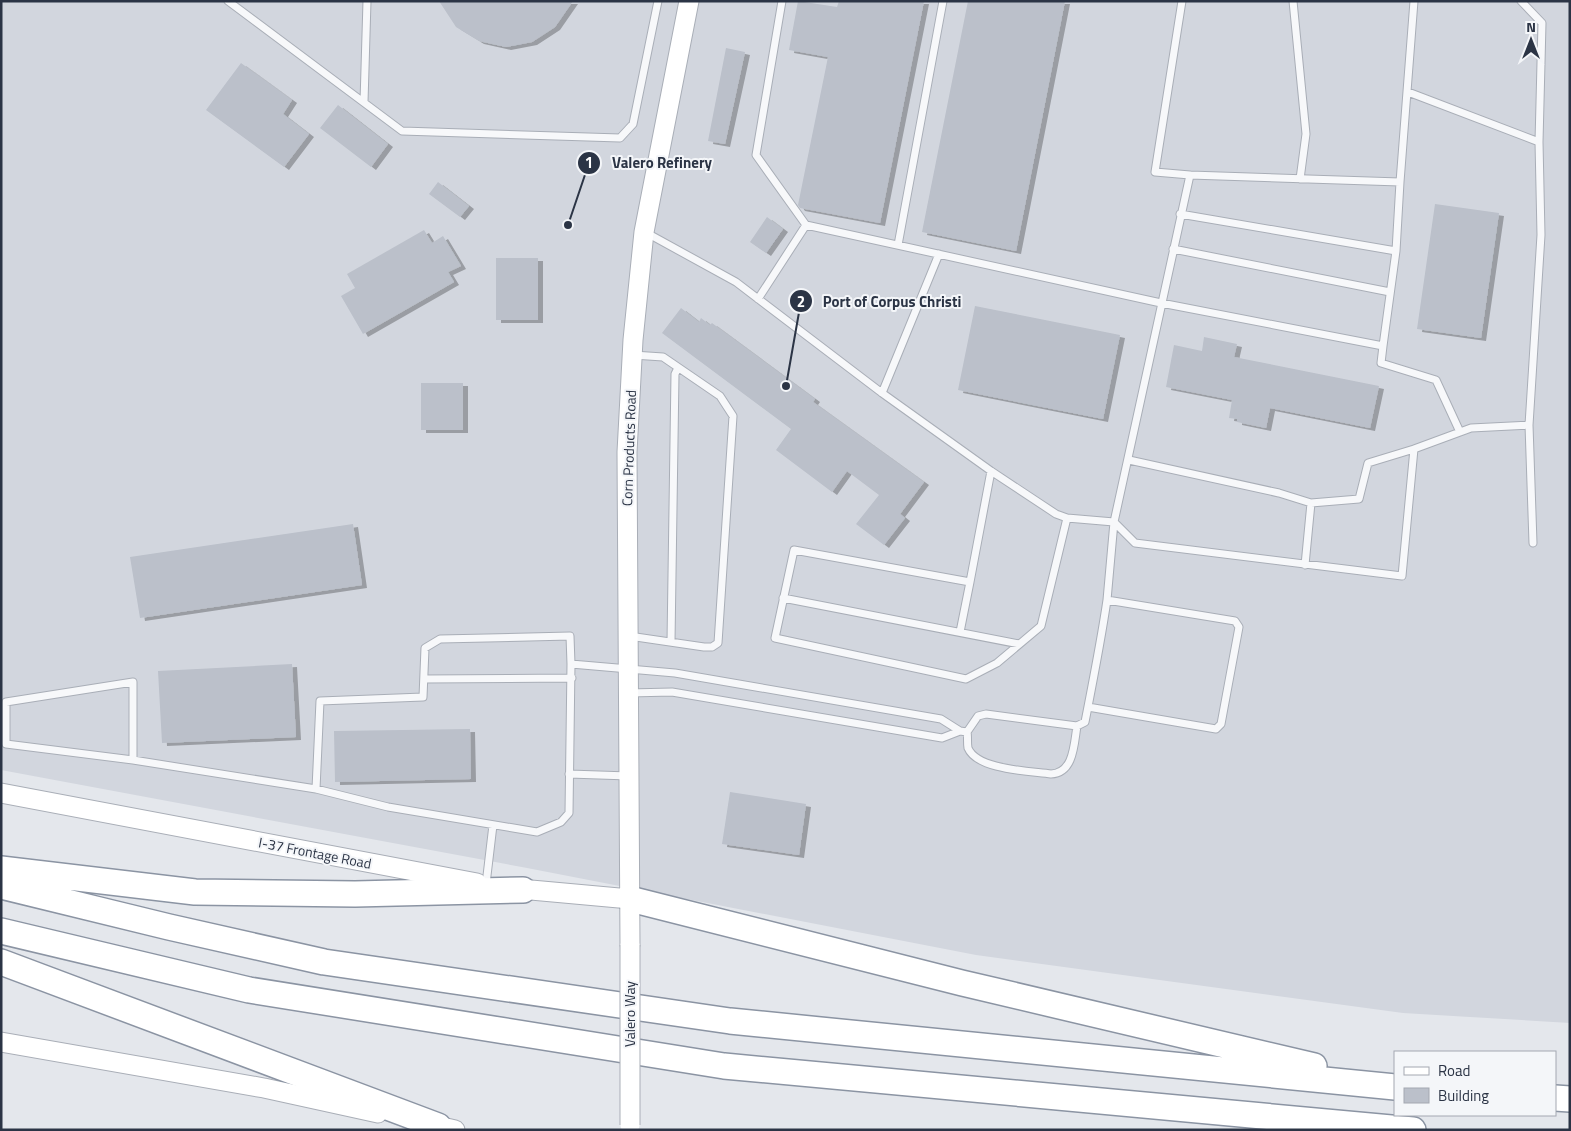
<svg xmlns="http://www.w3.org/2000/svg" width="1571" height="1131" viewBox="0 0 1571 1131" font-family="'Titillium Web',sans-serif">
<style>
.built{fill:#d2d6de}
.building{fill:#bbc0ca;filter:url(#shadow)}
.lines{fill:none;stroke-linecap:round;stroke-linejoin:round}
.lane-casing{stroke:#a9aeb7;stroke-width:9}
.secondary-casing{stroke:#a9aeb7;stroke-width:21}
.highway-casing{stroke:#8b94a3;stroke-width:28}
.lane{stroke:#f7f8fa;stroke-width:7}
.secondary{stroke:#fff;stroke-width:19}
.highway{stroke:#fff;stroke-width:25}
.secondary-bridge-casing{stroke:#a9aeb7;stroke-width:21;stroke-linecap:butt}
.secondary-bridge{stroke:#fff;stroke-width:19}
.labels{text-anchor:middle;stroke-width:4;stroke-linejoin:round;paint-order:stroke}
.street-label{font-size:14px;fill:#2b3445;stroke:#f4f6f9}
.leader{fill:none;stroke:#2b3445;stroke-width:2}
.callout-dot{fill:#2b3445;stroke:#f4f6f9;stroke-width:2}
.mark-label{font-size:15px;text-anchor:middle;font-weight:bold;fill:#fff}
.callout-label{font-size:15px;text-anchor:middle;font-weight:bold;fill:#2b3445;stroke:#f4f6f9;stroke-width:4;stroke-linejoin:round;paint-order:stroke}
</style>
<defs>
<filter id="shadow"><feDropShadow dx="5" dy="3" stdDeviation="0" flood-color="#0004"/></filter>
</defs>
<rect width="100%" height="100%" fill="#e4e7ec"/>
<!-- built -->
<path class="built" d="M1 1H1570V1023L1403 1013 976 955 527 868 1 770Z"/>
<!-- building -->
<path class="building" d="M439 1H573L555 27 532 42 506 47 479 41 456 27Z
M798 1 837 7 839 1H924L880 223 800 208 798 205 828 57 789 50Z
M968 1H1065L1016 251 922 232Z
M726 48 745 52 725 144 708 141Z
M241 63 292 100 283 114 309 134 284 167 206 110Z
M338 105 388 144 371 167 320 128Z
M438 182 469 206 460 217 429 194Z
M1435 204 1499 213 1481 338 1417 329Z
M767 217 783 229 766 253 750 242Z
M424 230 432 243 443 236 461 266 448 272 454 282 363 334 341 296 355 288 347 274Z
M496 258H538V320H496Z
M975 306 1120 335 1103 419 958 390Z
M681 308 699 322 701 318 710 325 712 323 815 399 813 402 924 482 900 514 905 518 884 545 856 524 879 495 847 471 832 492 776 450 791 429 662 333Z
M1204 337 1237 344 1234 357 1379 386 1370 428 1270 408 1266 428 1237 422V419L1229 418 1232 400 1166 387 1174 345 1202 351Z
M421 383H463V430H421Z
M353 524 362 585 140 618 130 557Z
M292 664 296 737 162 743 158 671Z
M470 729 471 779 335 782 334 731Z
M730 792 806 804 799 855 722 844Z"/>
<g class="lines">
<!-- lane casing -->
<g class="lane-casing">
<path id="lane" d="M228 1 402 131 620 138 633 124 658 1
M782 1 756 155 806 225 1161 303 1383 346 1396 251 1400 182
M1182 1 1155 172 1190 175
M1293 1 1306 134 1300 179
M1521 1 1542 23 1539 142
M364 102 367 1
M1180 214 1396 251
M645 232 736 282 882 393 991 471 1056 514 1067 518 1114 522 1190 175 1400 182 1414 1
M898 245 943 1
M1173 249 1390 292
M758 299 806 225
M1383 346 1381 363 1436 380 1460 432
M882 393 939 254
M1529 425 1533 543
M1129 460 1279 493 1311 503 1305 565
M991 471 970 582 794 550 775 638 966 679 997 663 1041 626 1067 518
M1311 503 1359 499 1368 463 1414 449
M1114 522 1135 543 1402 576 1414 449 1471 428 1529 425 1541 235 1539 142 1408 92
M783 598 1019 644
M1107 600 1114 522
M960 632 970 582
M629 636 704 647H712L718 643 733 416 720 396 663 357 633 355
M671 642 675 374 678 368
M424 679 572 678
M629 693 672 692 942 738 960 731 967 732 978 716 986 714 1077 726 1085 722C1093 681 1101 641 1107 600L1235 621 1239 627 1221 724 1216 729 1088 707
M967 732C968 736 967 743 968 748 977 770 1030 771 1051 774 1074 773 1074 744 1077 726
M133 760V682L6 702V744L133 760 316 789 388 807 537 832 561 822 569 813 571 664 675 673 941 719 960 731
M569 774 629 776
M316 789 320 701 423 697 425 648 440 639 570 636 571 664
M486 884 493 825"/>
</g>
<!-- secondary casing -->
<g class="secondary-casing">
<path id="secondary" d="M1 793 477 883
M509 888 630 899
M630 945 627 452 633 340 644 232 689 1
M1 1042 264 1088 378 1113
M425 1123 455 1130"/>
</g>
<!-- highway casing -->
<g class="highway-casing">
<path id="highway" d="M1 869 195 892 355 894 523 890
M1 886 169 927 324 962 730 1021 1395 1087
M630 899 962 983 1314 1066
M1 931 249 990 724 1066 1413 1130
M1 962 438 1126
M1555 1098 1570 1099"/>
</g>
<!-- lane -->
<use href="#lane" class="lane"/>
<!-- secondary -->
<use href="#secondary" class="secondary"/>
<!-- highway -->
<use href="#highway" class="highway"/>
<!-- secondary-bridge casing -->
<g class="secondary-bridge-casing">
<path id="secondary-bridge" d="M630 945V1125"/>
</g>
<!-- secondary-bridge -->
<use href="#secondary-bridge" class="secondary-bridge"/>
</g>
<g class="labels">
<!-- street labels -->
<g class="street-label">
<text transform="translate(629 448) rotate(-88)" y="5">Corn Products Road</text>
<text transform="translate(315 853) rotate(11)" y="5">I-37 Frontage Road</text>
<text transform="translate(630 1014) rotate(-90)" y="5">Valero Way</text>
</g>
</g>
<!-- callouts -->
<path class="leader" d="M568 225L589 163M786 386L801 301"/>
<g class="callout-dot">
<circle cx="568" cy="225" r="5"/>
<circle cx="786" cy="386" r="5"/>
<circle cx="589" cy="163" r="12"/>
<circle cx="801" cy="301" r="12"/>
</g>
<g class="mark-label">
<text x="589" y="168">1</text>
<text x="801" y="307">2</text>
</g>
<g class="callout-label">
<text x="662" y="168">Valero Refinery</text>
<text x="892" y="307">Port of Corpus Christi</text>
</g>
<!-- border -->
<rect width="1571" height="1131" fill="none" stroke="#2b3445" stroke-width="5"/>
<!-- legend -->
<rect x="1394" y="1051" width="162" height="65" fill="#f4f6f9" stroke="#a4a8b1"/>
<rect x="1404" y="1067" width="25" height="8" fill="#ffffff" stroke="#a4a8b1"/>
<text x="1438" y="1076" font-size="15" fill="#2b3445">Road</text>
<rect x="1404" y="1088" width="25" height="15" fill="#bbc0ca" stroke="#a4a8b1"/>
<text x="1438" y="1101" font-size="15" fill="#2b3445">Building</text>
<!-- north arrow -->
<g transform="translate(1531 40)" stroke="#f4f6f9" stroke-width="4" paint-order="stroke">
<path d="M0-4L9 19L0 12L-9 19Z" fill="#2b3445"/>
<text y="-8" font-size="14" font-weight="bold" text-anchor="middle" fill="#2b3445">N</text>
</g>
</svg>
